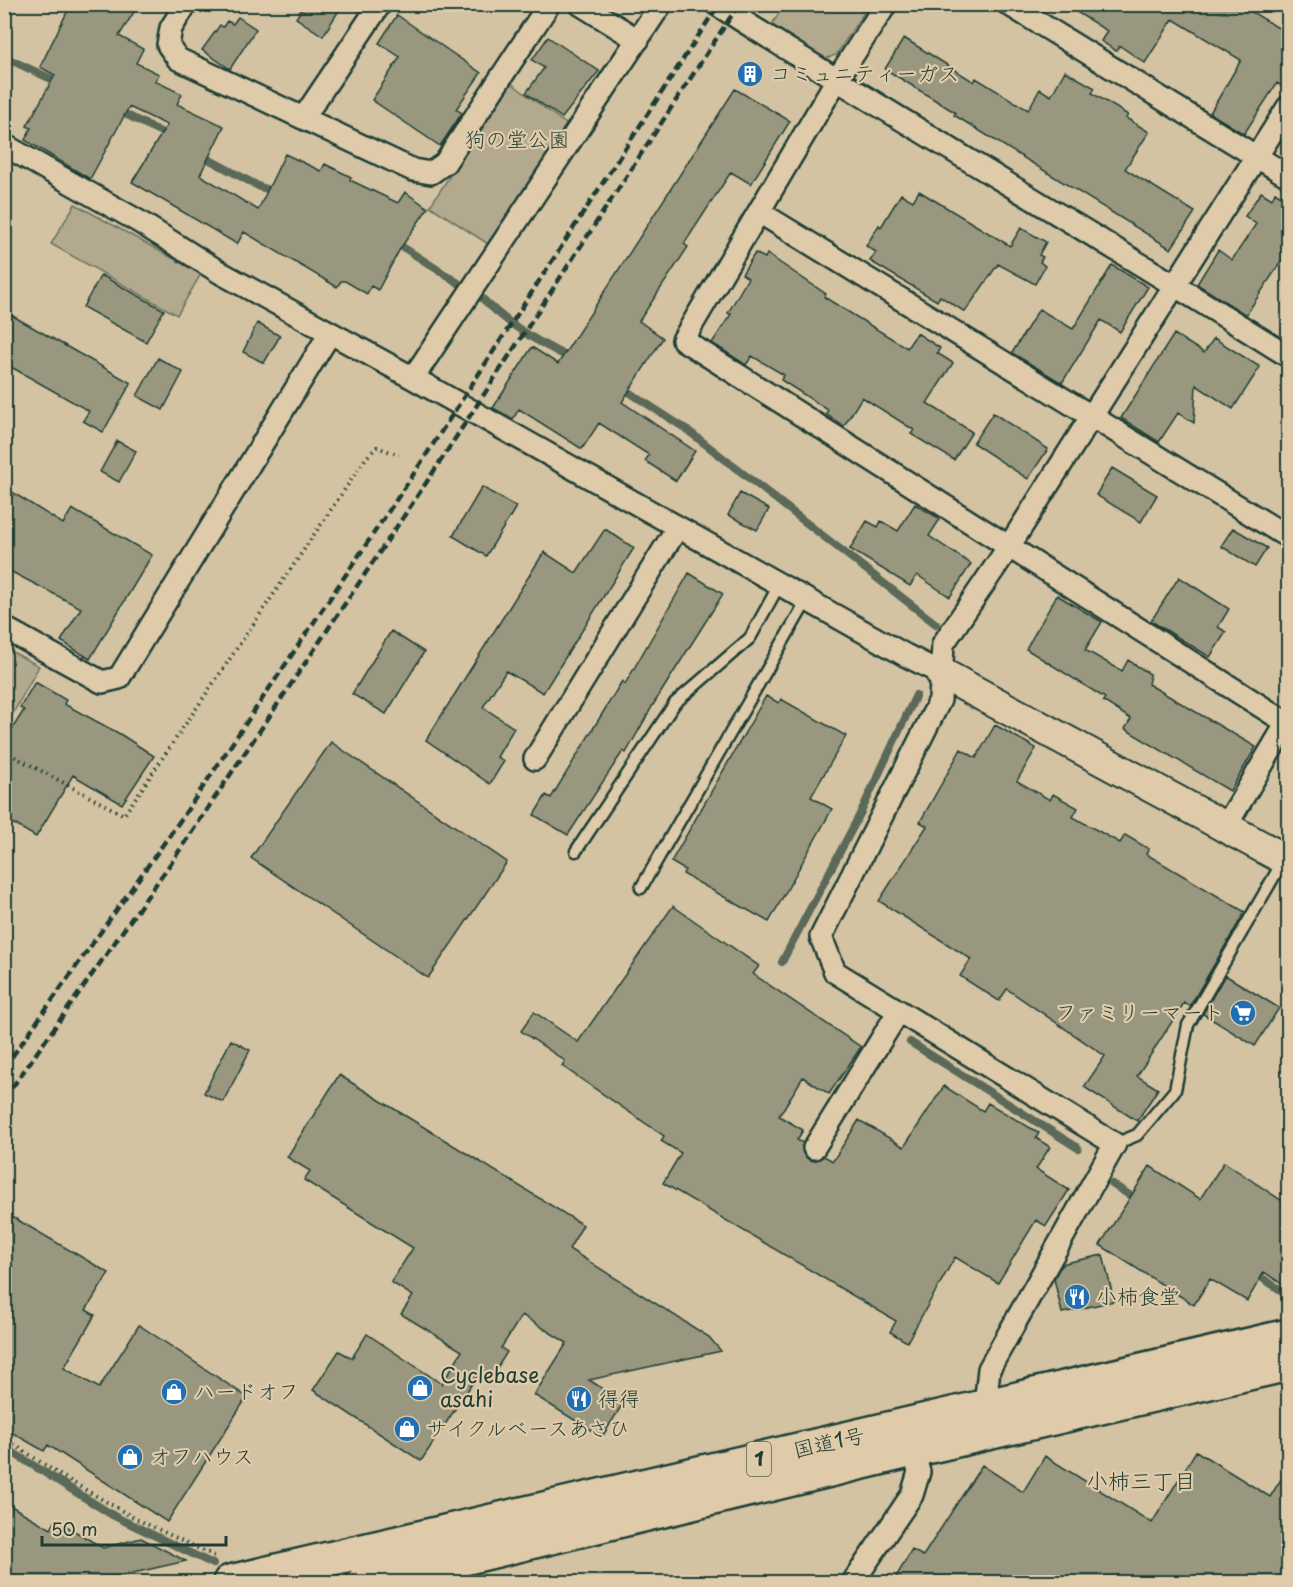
<svg xmlns="http://www.w3.org/2000/svg" width="1293" height="1587" viewBox="0 0 1293 1587" font-family="'Playpen Sans','Klee One',sans-serif">
<style>
.green{fill:#b2a98e;stroke:#687361;stroke-width:1.5}
.lines{fill:none;stroke-linecap:round;stroke-linejoin:round}
.stream{stroke:#5a6959;stroke-width:8}
.building{fill:#99977f;stroke:#1f3d34;stroke-width:1.5}
.lane-casing{stroke:#1f3d34;stroke-width:15}
.street-casing{stroke:#1f3d34;stroke-width:26}
.secondary-casing{stroke:#1f3d34;stroke-width:34}
.highway-casing{stroke:#1f3d34;stroke-width:38}
.path{stroke:#1f3d34;stroke-width:4;stroke-dasharray:1.5 4.5;stroke-linecap:butt}
.lane{stroke:#dfcbaa;stroke-width:10}
.street{stroke:#dfcbaa;stroke-width:21}
.secondary{stroke:#dfcbaa;stroke-width:30}
.highway{stroke:#dfcbaa;stroke-width:33}
.rail{stroke:#1f3d34;stroke-width:4.5;stroke-dasharray:9 4.5;stroke-linecap:butt}
.labels{text-anchor:middle;stroke-width:4.5;stroke-linejoin:round;paint-order:stroke}
.shield{fill:#dfcbaa;stroke:#596857;stroke-width:1.5}
.shield-label{font-size:20px;font-weight:bold;fill:#1f3d34}
.poi-label{font-size:21px;fill:#1f3d34;stroke:#dfcbaa;text-anchor:start}
.park-label{font-size:21px;fill:#264238;stroke:#dfcbaa}
.street-label{font-size:21px;fill:#1f3d34;stroke:#dfcbaa}
.neighbourhood-label{font-size:22px;fill:#1f3d34;stroke:#dfcbaa}
</style>
<rect width="100%" height="100%" fill="#d4c3a3"/>
<filter id="ink" filterUnits="userSpaceOnUse"><feTurbulence type="fractalNoise" baseFrequency=".0167" numOctaves="2"/><feDisplacementMap in="SourceGraphic" scale="12" xChannelSelector="R" yChannelSelector="G"/><feConvolveMatrix kernelMatrix="1 2 1 2 8 2 1 2 1" color-interpolation-filters="sRGB"/></filter>
<g filter="url(#ink)">
<!-- green -->
<path class="green" d="M784 5H869L836 55 825 59 771 26Z
M511 83 570 127 491 246 430 206Z
M75 204 201 274 177 315 51 244Z
M5 648 39 666 5 728Z"/>
<g class="lines">
<!-- stream -->
<path class="stream" d="M4 57 60 83
M117 110 171 137
M199 154 260 187 277 192
M395 242 463 286
M480 296C507 324 537 342 572 359
M621 387 686 429 936 624
M782 962 860 814 916 695
M910 1042 1078 1148
M1112 1184 1139 1201
M1253 1272 1288 1295
M4 1447 114 1516 213 1564"/>
</g>
<!-- building -->
<path class="building" d="M71 4H139L119 36 143 49 136 63 159 74 155 81 182 94 177 104 224 126 200 175 258 210 285 154 321 171 325 164 351 177 350 180 398 203 405 192 428 208 400 249 378 290 371 286 367 294 345 281H341L337 287 244 232 237 244 132 182 167 125 129 107 90 179 25 140 31 128 27 126 55 75 40 67Z
M305 4H343L323 36 296 18Z
M1064 4H1239L1288 34V90L1277 83 1244 134 1210 113 1241 60 1173 19 1145 63 1120 46 1116 51 1101 41 1107 31Z
M397 15 481 73 456 109 462 113 440 146 372 100 400 57 379 43Z
M238 17 256 29 230 69 202 50 220 25 223 27 227 21 233 24Z
M548 37 599 71 562 118 526 93 544 68 532 60Z
M904 38 974 82 976 78 1028 110 1040 89 1051 96 1065 71 1095 88 1092 93 1128 115 1126 118 1149 132 1125 169 1195 212 1171 249 954 115 956 113 885 69Z
M735 89 790 121 751 184 731 172 684 244 688 247 639 321 663 338 622 402 695 451 676 481 645 461 649 455 599 423 582 449 519 409 513 419 493 408 532 347 558 364Z
M919 191 1010 246 1021 228 1046 242 1039 255 1043 257 1040 262 1045 266 1035 284 998 264 965 312 940 296 937 301 870 261 876 252 866 246 879 225 881 227 901 194 913 201Z
M1261 192 1272 199 1275 192 1288 201V264L1282 260 1246 315 1197 284 1218 250 1232 260 1256 224 1245 216Z
M755 253 765 258 767 254 826 294 824 297 907 348 917 333 940 348 937 353 953 363 927 403 972 432 954 460 911 434 914 430 862 397 844 426 826 414 828 410 781 380 784 375 752 356 746 365 712 343 731 314 728 313 748 278 742 274Z
M1112 265 1148 287 1120 332 1101 320 1062 383 1012 353 1039 309 1073 329Z
M101 275 164 310 146 342 83 307Z
M4 311 131 383 103 432 83 421 89 411 4 363Z
M257 323 280 336 264 363 243 352Z
M1174 334 1204 353 1214 338 1260 367 1233 409 1196 385 1194 423 1178 413 1159 442 1121 418Z
M158 358 183 372 163 410 137 396Z
M993 413 1048 449 1028 479 973 443Z
M117 441 136 451 119 482 100 472Z
M1112 468 1157 495 1141 522 1096 495Z
M4 487 63 524 72 509 152 555 90 659 61 641 81 608 4 568Z
M482 487 516 507 486 556 453 536Z
M740 493 769 509 757 530 728 515Z
M915 504 940 519 929 536 971 564 950 597 917 575 910 586 850 549 867 521 878 527 881 521 898 531Z
M1233 528 1267 548 1255 567 1221 546Z
M605 529 634 548 543 693 506 671 483 707 514 728 497 757 504 761 490 784 426 740 544 552 576 573Z
M689 573 723 594 653 705 626 753 623 751 568 835 534 815 546 795 551 798 622 681 625 684Z
M1179 577 1229 609 1218 627 1226 632 1210 657 1151 621Z
M1057 595 1102 622 1085 650 1122 671 1128 660 1150 674 1148 684 1256 747 1230 791 1125 729 1131 719 1103 701 1105 698 1026 649Z
M391 631 424 652 386 714 352 694Z
M35 682 66 700 64 704 120 734 154 756 122 804 73 775 36 837 4 818V742L24 710 20 708Z
M766 696 779 703 781 699 846 736 811 797 832 809 769 922 683 874 685 870 671 862Z
M995 725 1036 748 1017 781 1050 800 1053 794 1078 808 1073 817 1120 843 1125 835 1149 849 1146 854 1245 912 1190 1006 1184 1003 1137 1076 1158 1089 1137 1121 1084 1087 1105 1056 1007 989 999 1001 960 976 971 959 879 901 927 826 920 822 961 749 976 758Z
M331 742 507 862 428 978 251 858Z
M673 906 759 966 753 974 861 1047 829 1094 803 1077 779 1116 803 1130 797 1140 803 1143V1153L808 1159 814 1161 824 1156 833 1161 859 1120 904 1147 944 1086 983 1111 988 1103 1039 1133 1036 1138 1050 1147 1036 1169 1069 1190 1046 1226 1036 1220 998 1283 955 1257 907 1342 890 1332 896 1321 663 1183 681 1153 661 1141 664 1136 562 1066 565 1061 521 1031 534 1012 578 1042Z
M1225 975 1279 1008 1255 1046 1203 1014Z
M231 1040 250 1050 223 1102 204 1093Z
M339 1075 583 1225 569 1249 709 1337 721 1351 589 1380 624 1402 602 1437 534 1395 567 1343 522 1315 501 1348 507 1352 490 1379 479 1373 421 1461 313 1390 339 1351 352 1358 367 1334 442 1384 462 1351 401 1314 413 1296 391 1282 413 1248 304 1180 310 1171 287 1157Z
M1224 1162 1288 1205V1288L1264 1272 1247 1301 1210 1279 1194 1305 1100 1245 1150 1166 1200 1199Z
M4 1212 109 1273 86 1310 95 1315 64 1368 99 1388 139 1325 247 1397 167 1522 48 1445 44 1451 4 1428Z
M1103 1255 1114 1301 1062 1313 1054 1279 1059 1269 1065 1263Z
M1196 1451 1270 1497 1288 1468V1582H893L912 1550 923 1556 982 1465 1023 1492 1045 1456 1152 1523Z
M4 1502 51 1529 56 1520 103 1548 141 1538 186 1561 94 1582H4Z"/>
<g class="lines">
<!-- lane casing -->
<g class="lane-casing">
<path id="lane" d="M576 851 675 703 750 638 779 585
M641 888 807 600
M1115 1144 1137 1135 1175 1090 1188 1025 1283 861"/>
</g>
<!-- street casing -->
<g class="street-casing">
<path id="street" d="M186 4 171 28 168 45 178 59 413 170 431 173 445 163 549 4
M580 4 638 40
M716 4C905 125 1099 236 1288 356
M886 4 836 81 683 340 1287 723
M1008 4 1288 176
M304 117 380 4
M4 145 138 221 221 273 413 378 905 655 941 673
M759 212 1288 537
M413 378 661 4
M8 630 102 682 119 678 330 333
M535 759 677 528
M1226 826 1288 721
M814 1148 899 1011
M985 1406 989 1369 1115 1144 835 972 821 937 940 700 943 644 1008 548 1288 107
M853 1582 912 1495 919 1472 913 1450"/>
</g>
<!-- secondary casing -->
<g class="secondary-casing">
<path id="secondary" d="M941 673 1288 861"/>
</g>
<!-- highway casing -->
<g class="highway-casing">
<path id="highway" d="M230 1582 1288 1336
M364 1582 913 1450 1288 1364"/>
</g>
<!-- path -->
<path class="path" d="M4 751 124 815 366 458 377 447 399 455
M4 1438 60 1475 136 1519 217 1557"/>
<!-- lane -->
<use href="#lane" class="lane"/>
<!-- street -->
<use href="#street" class="street"/>
<!-- secondary -->
<use href="#secondary" class="secondary"/>
<!-- highway -->
<use href="#highway" class="highway"/>
<!-- rail -->
<path class="rail" d="M4 1068 184 815 415 472 719 4
M4 1099 173 860 428 480 739 4"/>
</g>
</g>
<!-- icons -->
<defs>
<g id="building-disc" transform="scale(1.35)"><circle r="9.5" fill="#1f6fb2" stroke="#dfcbaa"/><path d="M-4-6H4V6H1V3H-1V6H-4ZM-2.5-4.3h1.7v1.8h-1.7ZM.8-4.3h1.7v1.8H.8ZM-2.5-1h1.7V.8h-1.7ZM.8-1h1.7V.8H.8Z" fill="#fff"/></g>
<g id="supermarket-disc" transform="scale(1.35)"><circle r="9.5" fill="#1f6fb2" stroke="#dfcbaa"/><path d="M-6-5.5h2.5l.6 2H6L4.5 2H-2.5L-4.4-4H-6ZM-1.5 3.2a1.3 1.3 0 1 0 .1 0ZM3 3.2a1.3 1.3 0 1 0 .1 0Z" fill="#fff"/></g>
<g id="restaurant-disc" transform="scale(1.35)"><circle r="9.5" fill="#1f6fb2" stroke="#dfcbaa"/><path d="M-5-6h1v4h1v-4h1v4h1v-4h1v5L-1.5 .5V6h-2V.5L-5-1ZM5-6V6H3V1.5H1.5Q1.5-4 5-6Z" fill="#fff"/></g>
<g id="shop-disc" transform="scale(1.35)"><circle r="9.5" fill="#1f6fb2" stroke="#dfcbaa"/><path d="M-5-2.5h2.3a2.7 3.5 0 0 1 5.4 0H5L5.5 6h-11ZM-1.5-2.5h3a1.5 2.3 0 0 0-3 0Z" fill="#fff"/></g>
</defs>
<g fill-rule="evenodd">
<use href="#building-disc" x="750" y="74"/>
<use href="#supermarket-disc" x="1243" y="1013"/>
<use href="#restaurant-disc" x="1077" y="1297"/>
<use href="#shop-disc" x="420" y="1388"/>
<use href="#shop-disc" x="174" y="1392"/>
<use href="#restaurant-disc" x="579" y="1399"/>
<use href="#shop-disc" x="407" y="1429"/>
<use href="#shop-disc" x="130" y="1457"/>
</g>
<g class="labels">
<!-- shield labels -->
<rect class="shield" x="747" y="1442" width="24" height="34" rx="4.5"/>
<g class="shield-label">
<text x="759" y="1466">1</text>
</g>
<!-- poi labels -->
<g class="poi-label">
<text x="770" y="81">コミュニティーガス</text>
<text x="1224" y="1020" text-anchor="end">ファミリーマート</text>
<text x="1096" y="1304">小柿食堂</text>
<text x="440" y="1383">Cyclebase<tspan x="440" dy="24">asahi</tspan></text>
<text x="194" y="1399">ハードオフ</text>
<text x="598" y="1406">得得</text>
<text x="426" y="1436">サイクルベースあさひ</text>
<text x="150" y="1464">オフハウス</text>
</g>
<!-- park labels -->
<g class="park-label">
<text x="517" y="147">狗の堂公園</text>
</g>
<!-- street labels -->
<g class="street-label">
<text transform="translate(829 1443) rotate(-13)" y="7">国道1号</text>
</g>
<!-- neighbourhood labels -->
<g class="neighbourhood-label">
<text x="1141" y="1489">小柿三丁目</text>
</g>
</g>
<!-- margin -->
<rect width="1293" height="1587" fill="none" stroke="#dfcbaa" stroke-width="24"/>
<rect x="12" y="12" width="1269" height="1563" fill="none" stroke="#1f3d34" stroke-width="2" filter="url(#ink)"/>
<!-- scale -->
<path d="M42 1536v9h184v-9" fill="none" stroke="#1f3d34" stroke-width="3"/>
<text x="51" y="1536" font-size="18" fill="#1f3d34" stroke="#dfcbaa" stroke-width="4.5" paint-order="stroke">50 m</text>
</svg>
